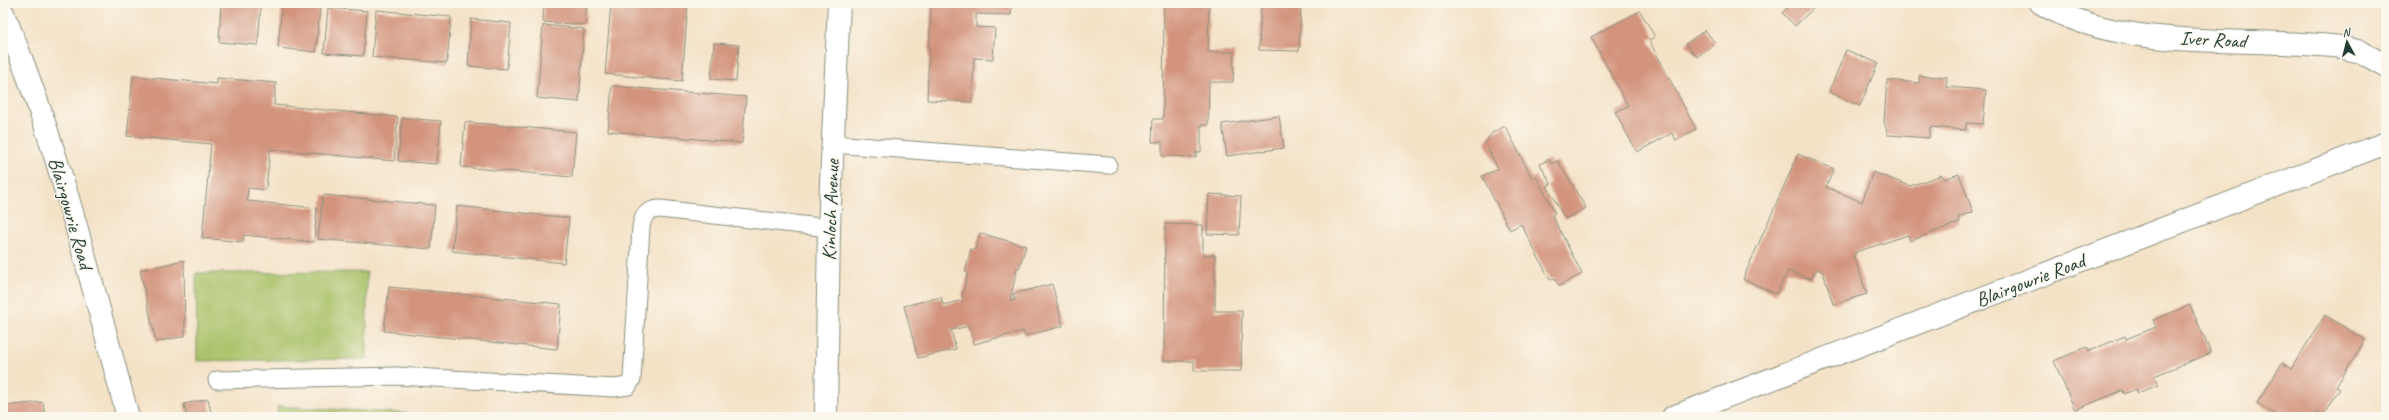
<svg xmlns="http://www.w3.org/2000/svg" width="2389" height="420" viewBox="0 0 2389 420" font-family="Caveat,sans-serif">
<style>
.green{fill:#a9c167;stroke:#647f4e}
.building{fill:#d3947e}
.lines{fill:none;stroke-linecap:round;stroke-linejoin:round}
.service-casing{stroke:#8a907e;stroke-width:19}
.minor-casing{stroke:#8a907e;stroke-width:24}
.service{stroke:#fff;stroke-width:17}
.minor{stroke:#fff;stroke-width:22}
.labels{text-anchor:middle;stroke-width:3;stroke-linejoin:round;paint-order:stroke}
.street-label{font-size:20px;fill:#1f3d34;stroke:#fbf7ec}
</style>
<rect width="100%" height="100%" fill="#fbf7ec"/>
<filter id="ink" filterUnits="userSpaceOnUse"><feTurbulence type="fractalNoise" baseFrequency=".025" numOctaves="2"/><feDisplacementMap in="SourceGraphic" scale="8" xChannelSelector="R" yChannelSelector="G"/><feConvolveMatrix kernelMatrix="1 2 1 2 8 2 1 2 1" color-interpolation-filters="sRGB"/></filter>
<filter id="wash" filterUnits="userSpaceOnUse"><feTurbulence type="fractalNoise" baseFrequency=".012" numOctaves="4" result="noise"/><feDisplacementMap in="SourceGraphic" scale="16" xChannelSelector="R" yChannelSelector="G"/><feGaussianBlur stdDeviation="0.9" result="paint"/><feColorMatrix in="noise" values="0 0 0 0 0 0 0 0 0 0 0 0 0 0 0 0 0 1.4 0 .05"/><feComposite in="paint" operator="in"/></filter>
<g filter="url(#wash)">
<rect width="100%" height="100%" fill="#f4e2c7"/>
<!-- green -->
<path class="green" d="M367 272V359L197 361 196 273Z
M278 406 470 417H277Z"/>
<g id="blocks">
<!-- building -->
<path class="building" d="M221 3H261L258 45 219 42Z
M282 3 320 6 316 52 278 48Z
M544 3H587L585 25 543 22Z
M611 3H688L682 81 605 74Z
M931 3H1012L1011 15 976 14V27L995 28 993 59 974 58 972 102 927 100Z
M1164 3H1209L1208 52H1234L1233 82H1209L1208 125H1201V152H1196V157L1162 156V142H1152L1153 119H1163Z
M1261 3H1301L1299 51 1259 50Z
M1781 3H1819L1795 26 1782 13 1787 8Z
M328 8 367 11 363 56 324 53Z
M376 10 451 17 447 63 372 57Z
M1640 11 1655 37 1649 40 1696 129 1676 140 1672 133 1637 152 1615 112 1628 106 1591 37Z
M471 19 511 23 507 69 468 66Z
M543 25 584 29 579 102 537 98Z
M1705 30 1715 43 1697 57 1686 44Z
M714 43 739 45 736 81 711 79Z
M1846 50 1878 63 1860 106 1829 92Z
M133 76 217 84V78L276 83 274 105 398 117 394 161 270 149 266 190 248 188 247 201 317 208 314 242 244 235 243 242 202 238 211 144 127 136Z
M1919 76 1947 77 1946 87 1986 90 1983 124 1966 123V130L1930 127 1929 138 1888 135 1884 121 1887 80 1919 83Z
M612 86 746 97 742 143 608 131Z
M1279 116 1284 148 1227 156 1222 124Z
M402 118 441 121 437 164 398 161Z
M465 122 576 132 572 177 461 167Z
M1505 126 1532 178 1536 176 1555 213 1552 215 1582 274 1559 286 1554 278 1550 280 1521 224 1510 230 1482 176 1498 169 1485 143 1492 133Z
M1798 154 1834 169 1826 187 1862 202 1873 172 1910 186 1942 175 1945 179 1959 174 1973 212 1958 217 1960 222 1910 241 1908 235 1856 252 1854 257 1867 294 1833 304 1823 272 1817 269 1811 279 1788 271 1776 294 1743 279Z
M1549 159 1551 164 1558 161 1586 208 1565 219 1547 186 1551 184 1540 164Z
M1209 194 1241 196 1239 235 1207 234Z
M323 195 435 205 431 249 318 239Z
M457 206 569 218 564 263 452 251Z
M1165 224 1203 225V255H1215V311H1242L1241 371H1194V361H1164Z
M980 233 1026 246 1019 268H1017L1010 301 1015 300 1013 294 1052 284 1063 326 1025 336 1023 331 974 344 969 326 951 330 956 349 918 358 904 306 941 297 943 305 963 300 962 296 968 273 965 272 971 249 975 250Z
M184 260 185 336 156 342 140 270Z
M389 287 561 304 557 349 384 331Z
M2190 305 2211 353 2154 376 2158 385 2138 393 2136 389 2124 394 2123 390 2075 410 2054 361 2087 347 2089 351 2125 336 2126 339 2156 327 2153 320Z
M2325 315 2365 340 2336 387 2340 389 2323 416 2318 412 2315 417H2279L2257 403 2282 363 2291 369Z
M208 399 212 417H187L184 404Z
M43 402 45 417H3V406Z"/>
</g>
</g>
<g filter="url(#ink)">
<use href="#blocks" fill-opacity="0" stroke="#8a907e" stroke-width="1"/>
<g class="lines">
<!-- service casing -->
<g class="service-casing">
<path id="service" d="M833 144 1108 165
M217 380 397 376 614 388 628 386 632 379 641 227C643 215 647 210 660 209L829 228"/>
</g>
<!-- minor casing -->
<g class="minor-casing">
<path id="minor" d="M2041 3C2121 53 2249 36 2341 47L2361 52 2386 66
M3 13C58 143 91 281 128 417
M826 417 829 228 839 3
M1673 417 2386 143"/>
</g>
<!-- service -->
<use href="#service" class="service"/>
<!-- minor -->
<use href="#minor" class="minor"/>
</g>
</g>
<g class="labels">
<!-- street labels -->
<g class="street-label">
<text transform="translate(2213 39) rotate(3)" y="7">Iver Road</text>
<text transform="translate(830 210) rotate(-88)" y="7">Kinloch Avenue</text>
<text transform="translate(71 213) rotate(74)" y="7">Blairgowrie Road</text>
<text transform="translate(2030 280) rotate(-21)" y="7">Blairgowrie Road</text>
</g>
</g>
<!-- margin -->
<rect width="2389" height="420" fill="none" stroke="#fbf7ec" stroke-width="16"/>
<!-- north arrow -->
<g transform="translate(2347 42) rotate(353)" stroke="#fbf7ec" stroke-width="3" paint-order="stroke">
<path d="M0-3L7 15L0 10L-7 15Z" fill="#1f3d34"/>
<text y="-6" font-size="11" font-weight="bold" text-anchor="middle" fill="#1f3d34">N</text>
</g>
</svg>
